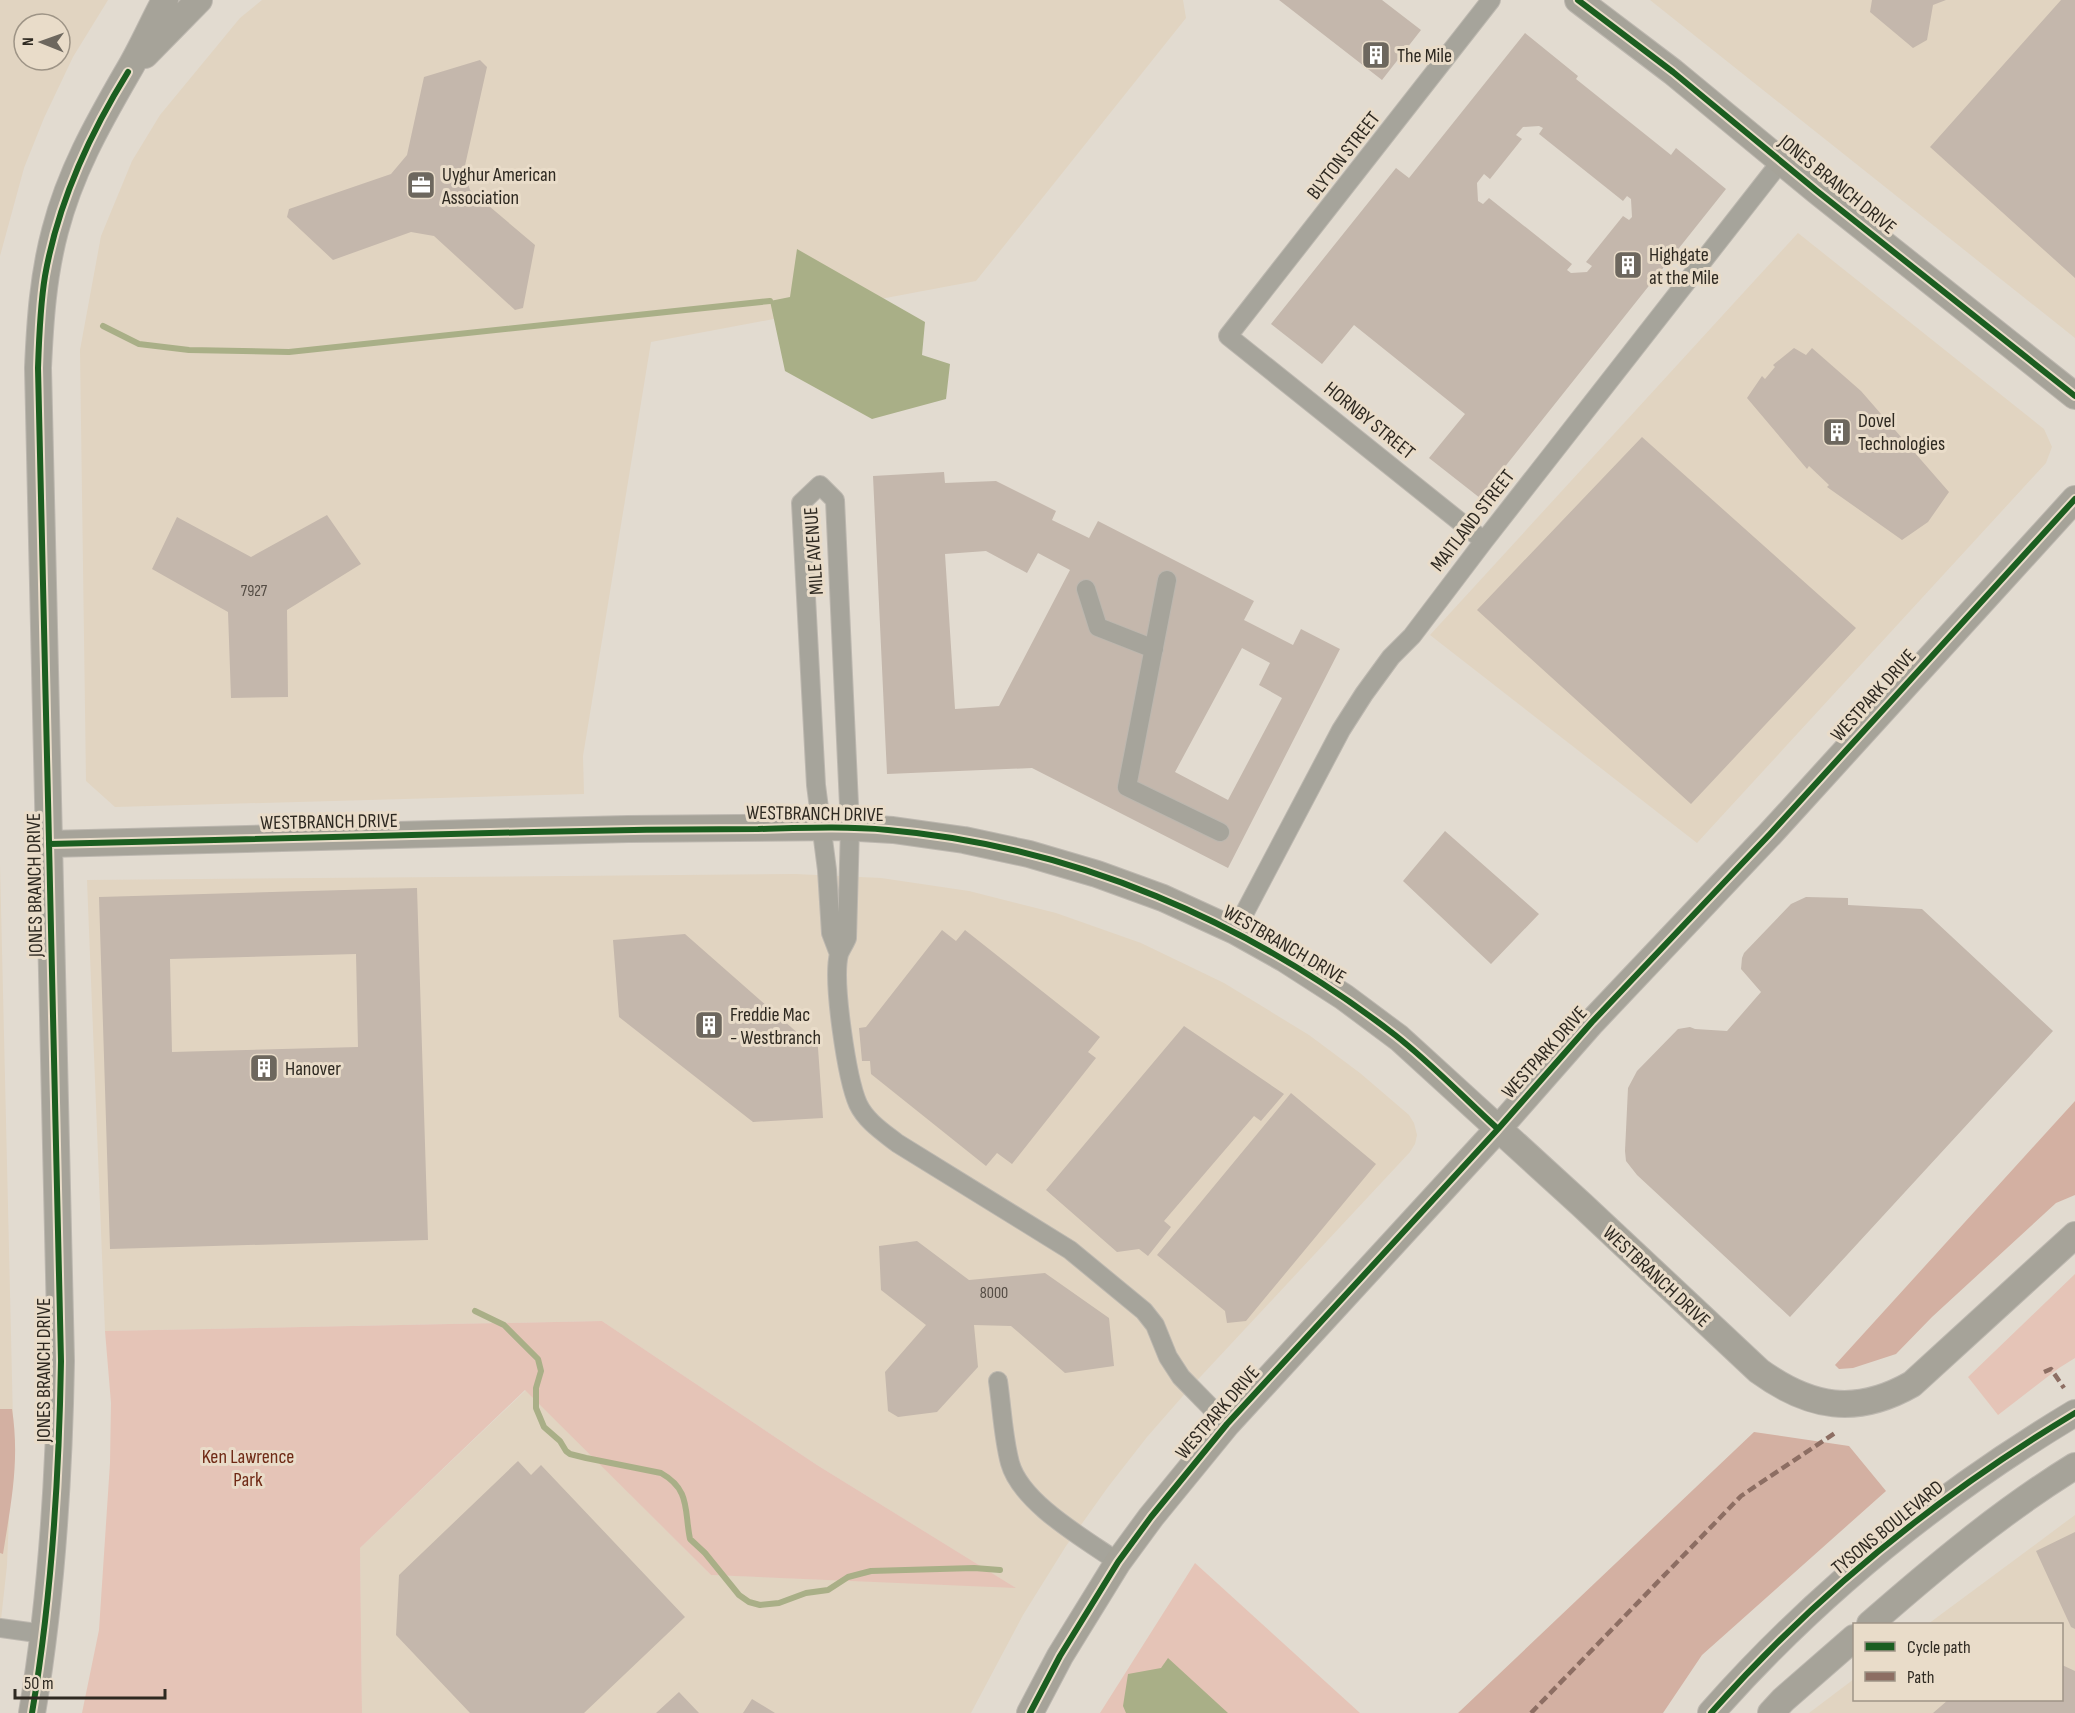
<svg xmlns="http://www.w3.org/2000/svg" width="2075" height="1713" viewBox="0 0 2075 1713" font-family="'Sofia Sans Condensed',sans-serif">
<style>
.built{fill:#e1d4c1;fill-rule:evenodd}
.green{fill:#e5c4b7}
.forest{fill:#d3b0a2}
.water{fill:#a9af87}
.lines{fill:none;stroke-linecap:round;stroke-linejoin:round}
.stream{stroke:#a9af87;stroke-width:6}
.building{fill:#c4b7ac;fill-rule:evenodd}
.street-casing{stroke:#bcb7af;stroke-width:20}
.secondary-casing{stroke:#bcb7af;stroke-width:28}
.street{stroke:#a6a49b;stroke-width:18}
.secondary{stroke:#a6a399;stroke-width:26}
.quiet{stroke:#8d6e63;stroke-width:4.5;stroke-dasharray:9 4.5;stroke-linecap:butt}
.cycleway-casing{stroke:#e9dcc9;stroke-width:10}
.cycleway{stroke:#1b5e20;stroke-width:6}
.labels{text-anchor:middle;stroke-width:6;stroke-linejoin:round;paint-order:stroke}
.number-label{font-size:16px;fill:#544c44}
.poi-label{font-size:20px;fill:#2e2921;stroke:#e9dcc9;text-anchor:start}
.street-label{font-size:20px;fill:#2e2921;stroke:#e9dcc9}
.park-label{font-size:20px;fill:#6f2a15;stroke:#e9dcc9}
</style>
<rect width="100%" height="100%" fill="#e2dbd0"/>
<!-- built -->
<path class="built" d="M0 0H108L73 57 44 118 24 168 0 256ZM24 24H60V60H24Z
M262 0H1183L1186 18 976 281 651 342 583 756 584 794 115 807 86 781 80 350 101 236 132 161 160 115 240 18Z
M1650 0H2075V338Z
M1798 233 2044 429 2052 447 2046 463 1697 843 1430 635Z
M0 864 13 1421 7 1565 0 1629Z
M795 874 881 878 969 891 1056 913 1141 943 1224 983 1309 1035 1360 1073 1409 1115 1414 1123 1417 1135 1415 1144 1410 1152 1189 1389 1147 1437 1108 1487 1066 1546 1023 1615 971 1713H362L360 1548 526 1390 711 1575 1014 1587 817 1465 602 1321 105 1331 87 880Z
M2075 1515V1713H1809L1854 1679V1700H2062V1624H1928Z"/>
<!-- green -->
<path class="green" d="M2075 1274V1358L2059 1368 1998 1415 1968 1377Z
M602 1321 817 1465 1016 1588 711 1575 525 1390 360 1548 362 1713H82L99 1630 110 1463 111 1403 105 1331Z
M1195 1563 1360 1713H1100Z"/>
<!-- forest -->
<path class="forest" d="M2075 1101V1195L2056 1203 1932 1317 1896 1354 1853 1368 1839 1369 1835 1365Z
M0 1409H12C20 1461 11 1503 3 1554L0 1553Z
M1754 1432 1849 1446 1886 1491 1702 1655 1663 1713H1458Z"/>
<!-- water -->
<path class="water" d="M797 249 925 322 922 355 950 364 946 399 872 419 785 371 770 301 790 297Z
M1168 1658 1228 1713H1126L1123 1706 1128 1674 1161 1668Z"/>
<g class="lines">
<!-- stream -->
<path class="stream" d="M103 326 139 344 189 350 289 352 770 301
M475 1311 504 1325 538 1359 541 1371 536 1388V1408L544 1427 560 1441 566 1451 570 1454 586 1458 661 1473C691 1490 684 1510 690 1539L705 1553 739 1595 749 1602 760 1605 779 1603 806 1593 828 1590 848 1577 871 1571 974 1568 1000 1570"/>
</g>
<!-- building -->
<path class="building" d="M1279 0H1382L1421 30 1382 80Z
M1872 0H1946L1933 5 1927 40 1913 48 1870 12Z
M2061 0H2075V278L1930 147Z
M1525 33 1578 76 1576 79 1671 155 1676 148 1726 189 1480 498 1429 458 1465 414 1354 325 1322 364 1271 324 1396 168 1409 178ZM1539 126 1543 128 1539 134 1623 201 1627 196 1631 199 1632 217 1629 220 1623 216 1586 262 1592 266 1587 272 1571 273 1567 270 1572 264 1489 198 1483 204 1478 201 1477 183 1484 174 1490 179 1522 139 1516 135 1523 127Z
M480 60 487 67 464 170 470 190 535 245 523 308 515 310 434 236 411 232 333 260 287 217 289 209 391 174 407 155 424 77Z
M1794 348 1806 355 1812 348 1861 391 1949 492 1928 522 1902 540 1827 487 1829 485 1809 466 1807 469 1747 398 1762 376 1765 379 1775 367 1773 365Z
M1642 437 1856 628 1691 804 1477 610Z
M944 472 945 483 996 481 1056 511 1052 520 1089 538 1098 521 1254 601 1244 620 1293 645 1301 629 1340 649 1228 868 1032 768 887 774 873 476ZM986 551 1027 573 1038 553 1070 570 999 706 955 709 945 554ZM1242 648 1270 663 1259 685 1282 698 1228 800 1175 772Z
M327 515 361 564 287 610 288 697 231 698 228 612 152 569 177 517 251 557Z
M1445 831 1539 914 1491 964 1403 881Z
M417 888 428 1240 110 1249 99 897ZM356 954 358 1047 172 1052 170 959Z
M1806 897 1848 898V905L1922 909 2053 1031 1790 1317 1637 1175 1626 1161 1625 1151 1628 1088 1637 1071 1678 1029 1690 1027 1695 1029 1727 1031 1761 992 1741 969 1742 958 1744 953 1791 904Z
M942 930 956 941 965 930 1100 1037 1088 1052 1096 1058 1012 1164 997 1153 986 1166 871 1074 870 1061H862L859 1028 866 1027Z
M685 934 800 1035 817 1034 823 1118 753 1122 619 1017 613 940Z
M1184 1026 1284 1094 1261 1121 1254 1116 1164 1221 1171 1227 1148 1256 1139 1249 1117 1252 1046 1190Z
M1291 1093 1376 1164 1246 1321 1227 1323 1225 1311 1157 1255Z
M917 1241 969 1280 1045 1273 1109 1318 1114 1366 1065 1373 1011 1326 974 1325 978 1367 937 1412 898 1417 888 1411 885 1372 926 1325 881 1290 879 1246Z
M518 1461 531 1475 541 1465 685 1617 584 1713H470L396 1635 399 1575Z
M2075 1532V1629L2071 1627 2036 1551Z
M2062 1665 2075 1671V1713H1933L1948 1700H2062Z
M679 1692 699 1713H656Z
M752 1699 775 1713H743Z"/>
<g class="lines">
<!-- street casing -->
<g class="street-casing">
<path id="street" d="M1484 541 1228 336 1491 0
M1167 580 1127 787 1220 832
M1086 589 1098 627 1154 649
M1235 931 1341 730 1364 694 1391 657 1412 636 1484 541 1782 160
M839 954 831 933 827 870 816 785 801 503 820 485 835 500 850 827 847 938C845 943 841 949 839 954 832 981 847 1079 858 1104 866 1121 883 1132 897 1143L1070 1250 1144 1311 1155 1325 1168 1357 1181 1377 1227 1424
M998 1381C1002 1408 1003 1437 1010 1463 1021 1503 1085 1539 1118 1562
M0 1628 44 1634"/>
</g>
<!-- secondary casing -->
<g class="secondary-casing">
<path id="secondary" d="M1578 0 1673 72 1817 191 2075 396
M145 55 199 0
M49 844 628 829 842 827 893 830 964 840 1029 854 1097 874 1163 898 1235 931 1285 959 1344 997 1399 1038 1582 1205 1759 1371C1810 1408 1856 1416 1912 1384L2075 1235
M1870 1624C1934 1568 2002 1511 2075 1466
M32 1713C52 1596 59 1479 61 1361L38 368C40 322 43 276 55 231 70 173 97 125 127 73 141 50 152 24 165 0
M1030 1713 1060 1656 1118 1562 1151 1517 1227 1424 1498 1129 1592 1022 1770 834 2075 499
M1711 1713C1815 1595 1940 1494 2075 1413
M1771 1713 1783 1700 1854 1638"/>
</g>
<!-- street -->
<use href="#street" class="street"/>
<!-- secondary -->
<use href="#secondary" class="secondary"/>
<!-- quiet -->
<path class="quiet" d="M2044 1372 2051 1369 2064 1388
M1531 1713 1741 1496 1835 1433"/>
<!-- cycleway casing -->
<g class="cycleway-casing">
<path id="cycleway" d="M1578 0 1673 72 1817 191 2075 396
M49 844C211 839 373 836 534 832 609 830 683 829 758 829 801 828 845 826 888 830 1073 846 1249 922 1395 1035 1431 1063 1464 1098 1498 1129
M32 1713C52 1596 59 1479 61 1361L38 368C39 337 40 306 45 276 58 202 89 135 128 72
M1030 1713 1060 1656 1118 1562 1151 1517 1227 1424 1498 1129 1592 1022 1770 834 2075 499
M1711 1713C1815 1595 1940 1494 2075 1413"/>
</g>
<!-- cycleway -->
<use href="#cycleway" class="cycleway"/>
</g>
<!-- icons -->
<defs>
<g id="building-square" transform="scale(1.5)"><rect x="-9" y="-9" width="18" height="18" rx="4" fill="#6d675e" stroke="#e9dcc9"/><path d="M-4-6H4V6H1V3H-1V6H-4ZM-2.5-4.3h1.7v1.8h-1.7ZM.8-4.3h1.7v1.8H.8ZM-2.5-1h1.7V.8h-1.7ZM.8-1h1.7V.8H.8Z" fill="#fff"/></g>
<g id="office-square" transform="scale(1.5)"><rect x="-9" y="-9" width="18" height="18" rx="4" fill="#6d675e" stroke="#e9dcc9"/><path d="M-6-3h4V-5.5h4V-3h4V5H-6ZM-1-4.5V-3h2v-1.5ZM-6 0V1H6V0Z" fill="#fff"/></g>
</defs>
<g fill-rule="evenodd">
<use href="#building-square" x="1376" y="55"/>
<use href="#office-square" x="421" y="185"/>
<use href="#building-square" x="1628" y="265"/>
<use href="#building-square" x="1837" y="432"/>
<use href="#building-square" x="709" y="1025"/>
<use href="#building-square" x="264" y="1068"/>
</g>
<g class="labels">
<!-- number labels -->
<g class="number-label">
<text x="254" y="596">7927</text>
<text x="994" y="1298">8000</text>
</g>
<!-- poi labels -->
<g class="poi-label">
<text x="1397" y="62">The Mile</text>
<text x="442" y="181">Uyghur American<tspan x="442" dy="23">Association</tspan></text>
<text x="1649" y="261">Highgate<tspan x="1649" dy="23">at the Mile</tspan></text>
<text x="1858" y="427">Dovel<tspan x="1858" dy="23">Technologies</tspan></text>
<text x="730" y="1021">Freddie Mac<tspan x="730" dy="23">- Westbranch</tspan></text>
<text x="285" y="1075">Hanover</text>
</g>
<!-- street labels -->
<g class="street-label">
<text transform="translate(1343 155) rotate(-52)" y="7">BLYTON STREET</text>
<text transform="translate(1838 184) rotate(39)" y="7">JONES BRANCH DRIVE</text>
<text transform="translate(1370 420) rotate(39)" y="7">HORNBY STREET</text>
<text transform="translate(1472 520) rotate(-52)" y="7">MAITLAND STREET</text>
<text transform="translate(813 551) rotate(-94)" y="7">MILE AVENUE</text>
<text transform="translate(1873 695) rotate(-48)" y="7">WESTPARK DRIVE</text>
<text transform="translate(815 813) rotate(1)" y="7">WESTBRANCH DRIVE</text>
<text transform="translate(329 821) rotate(-1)" y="7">WESTBRANCH DRIVE</text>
<text transform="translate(34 885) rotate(-91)" y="7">JONES BRANCH DRIVE</text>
<text transform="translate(1285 944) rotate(30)" y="7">WESTBRANCH DRIVE</text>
<text transform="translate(1544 1052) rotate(-48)" y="7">WESTPARK DRIVE</text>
<text transform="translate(1657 1276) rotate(43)" y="7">WESTBRANCH DRIVE</text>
<text transform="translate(43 1370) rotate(-90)" y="7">JONES BRANCH DRIVE</text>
<text transform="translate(1217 1412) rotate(-49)" y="7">WESTPARK DRIVE</text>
<text transform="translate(1887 1527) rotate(-39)" y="7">TYSONS BOULEVARD</text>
</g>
<!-- park labels -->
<g class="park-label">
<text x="248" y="1463">Ken Lawrence<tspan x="248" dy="23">Park</tspan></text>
</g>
</g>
<!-- legend -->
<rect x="1853" y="1623" width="210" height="78" fill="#e9dcc9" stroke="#9e9486" stroke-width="1.5"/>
<rect x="1865" y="1642" width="30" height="9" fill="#1b5e20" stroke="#9e9486" stroke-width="1.5"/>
<text x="1907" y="1653" font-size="18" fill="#2e2921">Cycle path</text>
<rect x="1865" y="1672" width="30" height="9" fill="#8d6e63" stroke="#9e9486" stroke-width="1.5"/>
<text x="1907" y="1683" font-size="18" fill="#2e2921">Path</text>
<!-- north arrow -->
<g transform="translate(42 42) rotate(271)"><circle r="28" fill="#e9dcc9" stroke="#9e9486" stroke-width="1.5"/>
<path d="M0-4.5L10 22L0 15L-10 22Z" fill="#6d675e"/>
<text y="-9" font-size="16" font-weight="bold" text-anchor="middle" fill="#2e2921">N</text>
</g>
<!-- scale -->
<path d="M15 1689v9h150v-9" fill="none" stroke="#2e2921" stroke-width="3"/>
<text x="24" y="1689" font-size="18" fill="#2e2921" stroke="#e9dcc9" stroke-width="4.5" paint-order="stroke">50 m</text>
</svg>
